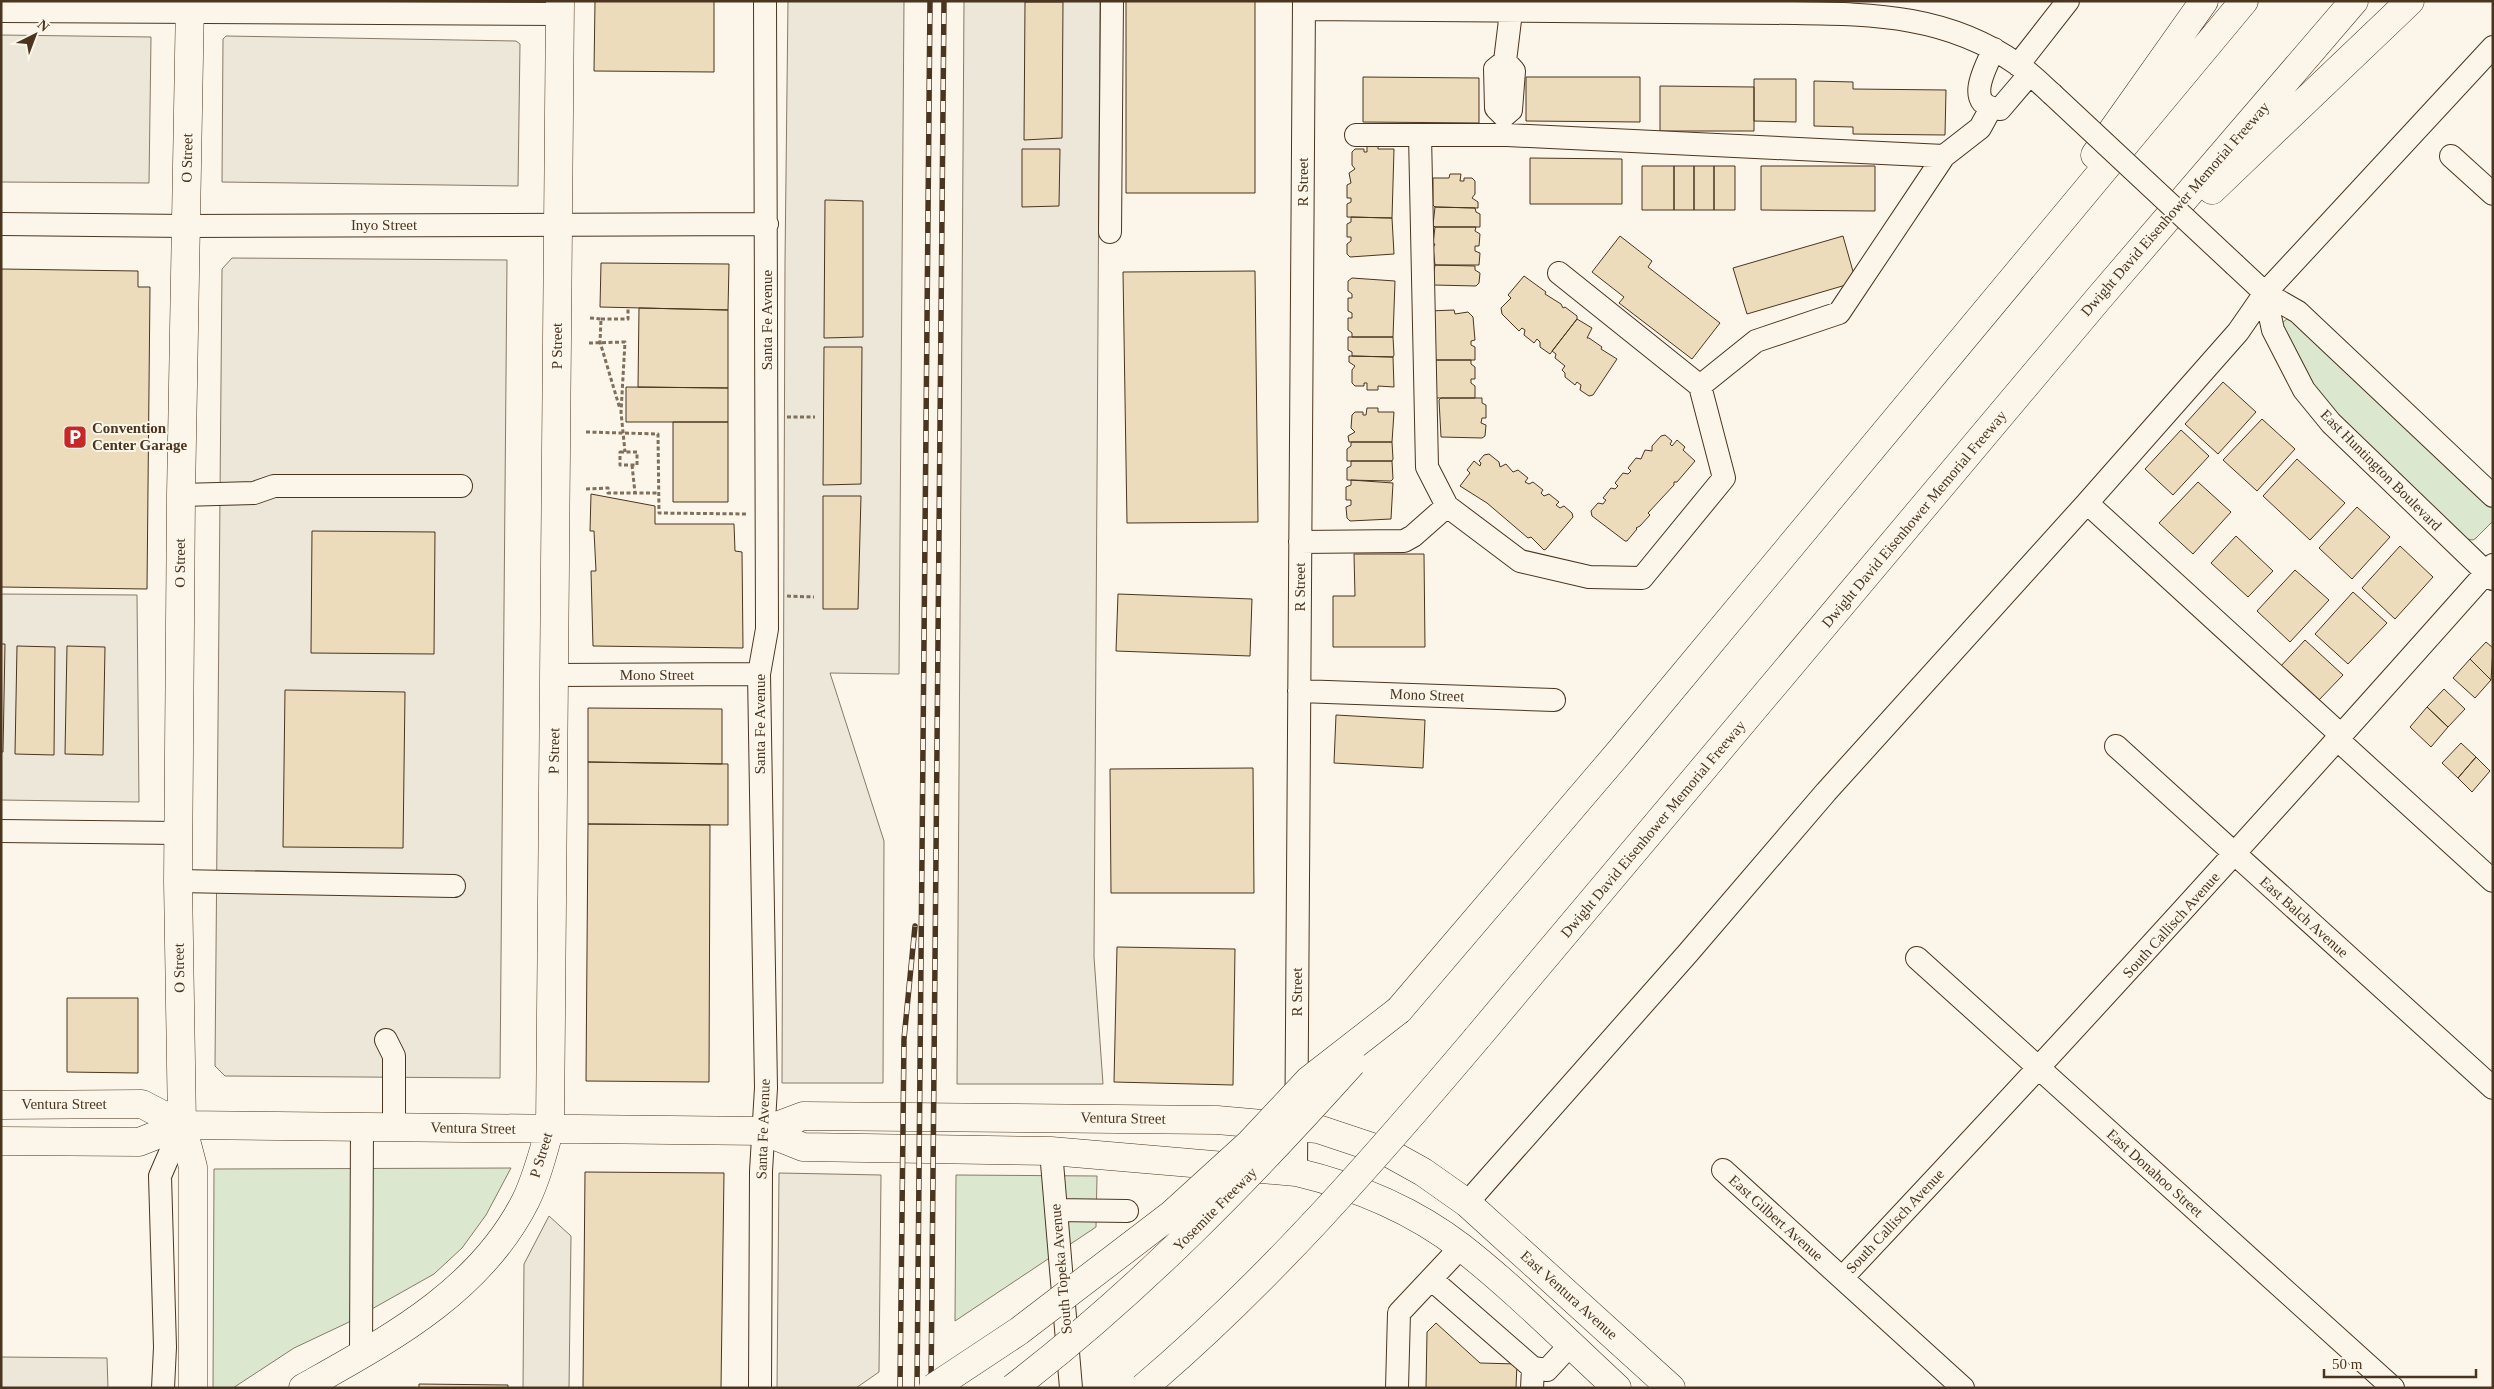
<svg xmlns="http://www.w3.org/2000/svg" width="2494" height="1389" viewBox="0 0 2494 1389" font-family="Georgia,serif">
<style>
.green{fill:#dce7d0;stroke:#887966}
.parking{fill:#ede7d9;stroke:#887966}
.building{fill:#ecdcbc;stroke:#4a3520}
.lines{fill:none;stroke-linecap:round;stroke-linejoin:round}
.minor-casing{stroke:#4a3520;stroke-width:24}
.major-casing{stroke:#4a3520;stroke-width:29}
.highway-casing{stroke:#4a3520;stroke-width:29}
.path{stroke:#7f6f5c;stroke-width:3;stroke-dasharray:4 2.5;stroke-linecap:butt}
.minor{stroke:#fbf6e9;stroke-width:22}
.major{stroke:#fbf6e9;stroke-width:28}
.highway{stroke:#fbf6e9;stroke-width:28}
.rail-casing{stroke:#4a3520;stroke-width:5.5}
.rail{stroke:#fbf6e9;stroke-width:4;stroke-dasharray:11;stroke-linecap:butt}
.minor-bridge-casing{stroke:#4a3520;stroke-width:24;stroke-linecap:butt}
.highway-bridge-casing{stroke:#4a3520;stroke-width:29;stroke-linecap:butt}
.minor-bridge{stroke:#fbf6e9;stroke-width:22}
.highway-bridge{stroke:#fbf6e9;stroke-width:28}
.labels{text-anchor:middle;stroke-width:4;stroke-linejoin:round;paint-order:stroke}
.street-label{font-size:15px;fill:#4a3520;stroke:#fbf6e9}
.poi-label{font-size:15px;font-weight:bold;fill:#4a3520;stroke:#fbf6e9;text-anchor:start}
</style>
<rect width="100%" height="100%" fill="#fbf6e9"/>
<!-- green -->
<path class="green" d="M2288 318 2493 508V521L2476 538 2473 540 2465 539 2328 409 2290 346 2282 323Z
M511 1168 486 1215 462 1248 434 1274 347 1323 294 1348 233 1388H213L214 1169Z
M956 1175 1097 1176 1096 1227 955 1321Z"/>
<!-- parking -->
<path class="parking" d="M788 1H904L899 674 830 673 884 841 883 1083H782L785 263Z
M964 1H1100L1094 957 1103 1084H957Z
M1 35 151 37 149 183 1 182Z
M226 36 516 41 520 44 518 186 222 182 223 39Z
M232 258 507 260 500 1078 225 1076 215 1066 222 269Z
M1 594 137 595 139 802 1 800Z
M779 1173 881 1175 879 1372 856 1388H777Z
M549 1216 571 1236 569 1388H523L524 1264Z
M1 1357 107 1358 108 1388H1Z"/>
<!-- building -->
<path class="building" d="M595 1H714V72L594 71Z
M1126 1H1255V193H1126Z
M1025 2H1063L1062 138 1024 140Z
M1363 77 1479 78V123L1363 122Z
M1526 77H1640V122L1526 121Z
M1754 79H1796V122L1754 121Z
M1814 81 1853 82V89L1946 90 1945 135 1853 134V127L1814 126Z
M1660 86 1754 87V131H1660Z
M1367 145H1378V149H1394L1392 218 1347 217V204L1351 202V198H1347V185L1351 183 1349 173 1355 169 1352 165V152L1355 149H1364V152H1367Z
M1022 149H1060L1059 206 1022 207Z
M1530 158 1622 159V204H1530Z
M1642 166H1674V210H1642Z
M1674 166H1694V210H1674Z
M1694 166H1714V210H1694Z
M1714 166H1735V210H1714Z
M1761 166H1875V211L1761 210Z
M1450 174H1461L1460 181H1464V178H1472L1475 181V194L1472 198 1478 202V208L1435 207 1433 205V178H1449Z
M825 200 863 201V337L824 338Z
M1435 207 1475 208 1476 212 1480 214V227H1435L1433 225Z
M1351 217 1392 218 1394 254 1350 257 1347 254V244L1351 241V237H1347V224L1351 222Z
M1435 227H1476L1475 231 1480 234 1479 246H1475V251L1480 253 1479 265H1435L1433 248 1435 244H1433Z
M1620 236 1652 261 1648 267 1720 323 1692 359 1619 303 1624 297 1592 272Z
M1843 236 1856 282 1747 314 1733 268Z
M601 263 729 264 728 310 600 307Z
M1435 265 1475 266V270L1480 273 1479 283 1476 286 1434 285 1432 283Z
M1 269 138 271V287H150L147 589 1 587Z
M1255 271 1258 522 1127 523 1123 272Z
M1524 276 1546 292 1545 294 1561 304 1563 308 1565 307 1577 316V319L1550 354 1540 347V342L1537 339 1534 343 1524 335 1525 330 1522 328 1519 331 1502 314 1501 308 1511 298 1508 295Z
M1352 278 1395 281 1393 337H1352V333L1348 330V318H1352V313L1348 311V298H1352V294L1348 291V281Z
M639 308 728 310V388L638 387Z
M1454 310 1455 314 1468 312 1473 317 1475 340 1471 341V345L1475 347V360H1430L1429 311Z
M1577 319 1592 328 1587 338H1589L1602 347 1601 349 1617 359 1593 395 1589 396 1580 390 1581 385 1577 382 1575 385 1565 377V373L1562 370 1565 366 1555 358 1556 354 1552 351Z
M1348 337H1393L1394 355 1393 357 1352 356V352L1348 350Z
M824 347H862L861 484 823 485Z
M1349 356 1393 357 1394 387 1378 386V390H1367V383H1364V386H1355L1352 383V370L1355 366 1349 362Z
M1430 360H1471V364L1475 367V379H1471V383L1475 386V398H1430Z
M2223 382 2256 412 2218 454 2185 424Z
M626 387 728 388V422H626Z
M1441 398H1482V403L1486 405V418H1482L1481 423 1486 425 1485 436 1482 438 1441 437 1439 400Z
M1367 408H1378V412H1394L1392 442H1349L1348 436 1355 432 1351 428 1352 415 1355 412H1363V415H1366Z
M2262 419 2295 449 2257 491 2223 460Z
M673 422H728V502H673Z
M2181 430 2209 456 2173 495 2145 469Z
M1665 435 1672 441 1670 444 1672 446 1677 440 1685 447 1683 450 1695 461 1677 482H1674V485L1648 513 1650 515 1640 526 1636 528 1637 529 1627 541H1625L1592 516 1591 511 1598 503 1603 504 1606 500 1603 498 1611 488 1615 489 1618 486 1615 483 1623 473 1628 474 1631 471 1628 468 1636 458 1641 459 1645 450 1652 451V446L1661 436Z
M1351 442H1392L1393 459 1392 461H1347V449L1351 446Z
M1489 454 1499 462 1500 467 1506 464 1513 472 1518 470 1528 478 1525 482 1529 484 1533 482 1543 490 1541 493 1544 496 1549 494 1559 502 1556 505 1560 508 1564 506 1572 513 1573 517 1546 549 1544 550 1531 537 1528 538 1487 503 1460 486 1470 473 1467 470 1474 461 1480 466 1481 463 1479 461 1484 455Z
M2297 459 2345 503 2310 540 2263 496Z
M1351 461H1392L1393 479 1391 481 1347 480V468L1351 466Z
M1351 480 1393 483 1391 519 1350 521 1347 518 1346 507 1351 505V500H1346V487L1351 485Z
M2198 482 2231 512 2193 554 2159 523Z
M591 494 655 506V524H734L735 551 742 552 743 648 593 646 591 571H596L594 531H590Z
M823 496H861L858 609H823Z
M2357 507 2390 537 2352 579 2319 548Z
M312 531 435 532 434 654 311 653Z
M2236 536 2273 571 2248 597 2211 563Z
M2400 546 2433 577 2395 619 2362 588Z
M1354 554H1424L1425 647H1333V596H1355Z
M2295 570 2329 600 2290 642 2257 611Z
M2353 592 2387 623 2348 664 2315 634Z
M1118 594 1252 599 1250 656 1116 651Z
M2305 640 2343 675 2317 702 2280 667Z
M2486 642 2493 648 2491 680 2470 659Z
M1 644H5L3 752H1Z
M17 646 55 647 54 755 15 754Z
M67 646 105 647 103 755 65 754Z
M2470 659 2491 680 2475 698 2453 678Z
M2444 689 2465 709 2448 727 2427 707Z
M285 690 405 692 403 848 283 847Z
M2427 707 2448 727 2431 747 2410 727Z
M588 708 722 709V764L588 762Z
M1336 715 1425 720 1423 768 1334 763Z
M2461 743 2476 757 2458 778 2442 763Z
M2476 757 2490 771 2472 792 2458 778Z
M588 762 728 764V825L588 824Z
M1253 768 1254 893H1111L1110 769Z
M588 824 710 825 709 1082 586 1081Z
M1117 947 1235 949 1233 1085 1114 1082Z
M67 998H138V1073L67 1072Z
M585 1172 724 1173 721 1388H583Z
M1436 1323 1480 1363 1517 1364 1516 1388H1426L1427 1332Z
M419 1384 508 1385V1388H419Z"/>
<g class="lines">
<!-- minor casing -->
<g class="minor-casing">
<path id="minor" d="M1304 9 1795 13C1876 14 1949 16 2017 64 2030 73 2041 84 2052 94
M1 11 560 14
M1994 49C1985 68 1963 107 2000 109L2029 75
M1505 61 1514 71 1511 110 1504 116 1496 108 1495 69 1505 61 1511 12
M2018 65 2068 1
M1356 135H1507L1944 156 1839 313 1756 341 1700 386 1724 478 1642 578 1589 577 1520 561 1447 506 1427 467 1420 135
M1944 156 1980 128 1991 108
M2451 156 2493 194
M1 224 186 226 767 224
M1110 232 1112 1
M2235 265 2265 293 2298 312 2493 496
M1559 273 1700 386
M2265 293 2273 330 2304 390 2331 423 2493 579
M181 495 254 493 274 486H461
M1300 542 1404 541 1413 536 1447 506
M555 675 759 674
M1299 691 1554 700
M2342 736 2087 503 2238 332 2265 293 2493 47
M2338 740 2493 881
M2116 746 2493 1088
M1 831 178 833
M178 881 454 886
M1917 958 2393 1388
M386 1040 394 1056V1127
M1051 1151 1071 1388
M1723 1170 1963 1388
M1296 1172 1304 1
M1467 1203 1688 953 1826 792 2087 503
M1056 1210 1127 1211
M1842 1278C2063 1044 2279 806 2493 565
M1431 1279 1533 1368 1532 1388
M361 1353 362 1127
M1533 1368 1547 1370 1570 1345
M163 1388 165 1347 160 1176 182 1125
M760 1388 761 1171 766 1088 759 674 767 629 765 1
M1397 1388 1399 1313 1461 1247"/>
</g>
<!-- major casing -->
<g class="major-casing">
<path id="major" d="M190 1 181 495 178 881 182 1125 193 1167V1388
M1 1105 142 1104 182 1125
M763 1131 803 1147 1051 1151 1296 1172C1355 1186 1413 1210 1461 1247 1516 1290 1566 1341 1617 1388
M1 1141 139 1142 182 1125 763 1131 803 1116 1217 1120 1318 1129 1387 1152 1423 1172 1467 1203 1671 1388
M303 1388C388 1340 480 1292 526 1200 537 1177 543 1153 550 1128L560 1"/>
</g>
<!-- highway casing -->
<g class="highway-casing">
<path id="highway" d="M2095 155 2204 1
M2212 190 2410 1
M1399 1010 1621 750 2244 1
M1477 1038 2099 298 2354 1"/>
</g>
<!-- path -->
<path class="path" d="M590 318 601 319 600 342 620 409
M601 319H628V307
M589 343 625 342 621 412 625 452
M787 417H815
M586 432 658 434 659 513 747 514
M620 452H637V465H620Z
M632 465 635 493
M586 489 608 488V493H659
M787 596 814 597"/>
<!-- minor -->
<use href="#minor" class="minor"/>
<!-- major -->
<use href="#major" class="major"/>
<!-- highway -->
<use href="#highway" class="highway"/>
<!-- rail casing -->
<g class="rail-casing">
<path id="rail" d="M900 1388 904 1039 915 926
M917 1388 930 1
M931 1388 944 1"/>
</g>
<!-- rail -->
<use href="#rail" class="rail"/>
<!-- minor-bridge casing -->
<g class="minor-bridge-casing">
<path id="minor-bridge" d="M2052 94 2235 265"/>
</g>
<!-- highway-bridge casing -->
<g class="highway-bridge-casing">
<path id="highway-bridge" d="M933 1388 1019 1331 1172 1214 1250 1143 1309 1080 1399 1010
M1013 1388C1138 1292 1247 1180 1352 1063
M1143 1388C1267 1283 1372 1162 1477 1038"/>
</g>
<!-- minor-bridge -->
<use href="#minor-bridge" class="minor-bridge"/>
<!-- highway-bridge -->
<use href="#highway-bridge" class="highway-bridge"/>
</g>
<!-- icons -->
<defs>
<g id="parking-square" transform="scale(1.25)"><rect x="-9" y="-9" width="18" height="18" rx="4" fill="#c62828" stroke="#fbf6e9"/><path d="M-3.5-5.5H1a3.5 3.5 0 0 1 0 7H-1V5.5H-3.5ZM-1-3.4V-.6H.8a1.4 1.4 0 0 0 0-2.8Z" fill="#fff"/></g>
</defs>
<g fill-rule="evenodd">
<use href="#parking-square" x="75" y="437"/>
</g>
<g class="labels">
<!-- street labels -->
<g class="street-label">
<text transform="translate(187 158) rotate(-89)" y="5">O Street</text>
<text transform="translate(1303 182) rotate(-90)" y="5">R Street</text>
<text transform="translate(2175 209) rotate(-49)" y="5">Dwight David Eisenhower Memorial Freeway</text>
<text x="384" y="230">Inyo Street</text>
<text transform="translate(767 320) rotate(-90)" y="5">Santa Fe Avenue</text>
<text transform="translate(557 346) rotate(-90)" y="5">P Street</text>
<text transform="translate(2381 470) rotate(45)" y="5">East Huntington Boulevard</text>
<text transform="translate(1914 519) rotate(-50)" y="5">Dwight David Eisenhower Memorial Freeway</text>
<text transform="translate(180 563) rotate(-90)" y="5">O Street</text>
<text transform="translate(1300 587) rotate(-90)" y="5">R Street</text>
<text x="657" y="680">Mono Street</text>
<text transform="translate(1427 695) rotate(2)" y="5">Mono Street</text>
<text transform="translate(760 724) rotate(-90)" y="5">Santa Fe Avenue</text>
<text transform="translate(554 751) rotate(-89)" y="5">P Street</text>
<text transform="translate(1653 829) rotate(-50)" y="5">Dwight David Eisenhower Memorial Freeway</text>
<text transform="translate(2304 917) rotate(42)" y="5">East Balch Avenue</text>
<text transform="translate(2171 925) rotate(-48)" y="5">South Callisch Avenue</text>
<text transform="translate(179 968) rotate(-91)" y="5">O Street</text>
<text transform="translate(1297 992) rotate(-90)" y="5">R Street</text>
<text x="64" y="1109">Ventura Street</text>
<text transform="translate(1123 1118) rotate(1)" y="5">Ventura Street</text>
<text transform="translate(473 1128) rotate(1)" y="5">Ventura Street</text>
<text transform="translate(763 1129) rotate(-88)" y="5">Santa Fe Avenue</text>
<text transform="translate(541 1155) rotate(-73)" y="5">P Street</text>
<text transform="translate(2155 1173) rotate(42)" y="5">East Donahoo Street</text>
<text transform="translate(1215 1209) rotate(-45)" y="5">Yosemite Freeway</text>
<text transform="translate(1776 1218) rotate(42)" y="5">East Gilbert Avenue</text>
<text transform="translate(1895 1221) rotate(-47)" y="5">South Callisch Avenue</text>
<text transform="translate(1061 1269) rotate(-95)" y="5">South Topeka Avenue</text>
<text transform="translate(1569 1295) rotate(42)" y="5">East Ventura Avenue</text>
</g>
<!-- poi labels -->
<g class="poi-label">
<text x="92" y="433">Convention<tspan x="92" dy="17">Center Garage</tspan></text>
</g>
</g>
<!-- border -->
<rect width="2494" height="1389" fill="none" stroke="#4a3520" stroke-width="5"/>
<!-- north arrow -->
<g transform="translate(35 35) rotate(42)" stroke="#fbf6e9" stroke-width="4" paint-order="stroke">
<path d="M0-4L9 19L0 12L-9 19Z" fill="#4a3520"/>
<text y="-8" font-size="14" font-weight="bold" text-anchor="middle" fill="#4a3520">N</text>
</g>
<!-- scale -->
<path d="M2324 1369v8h152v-8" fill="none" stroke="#4a3520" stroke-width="2.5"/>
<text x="2332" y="1369" font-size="15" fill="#4a3520" stroke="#fbf6e9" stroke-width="4" paint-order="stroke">50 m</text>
</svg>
